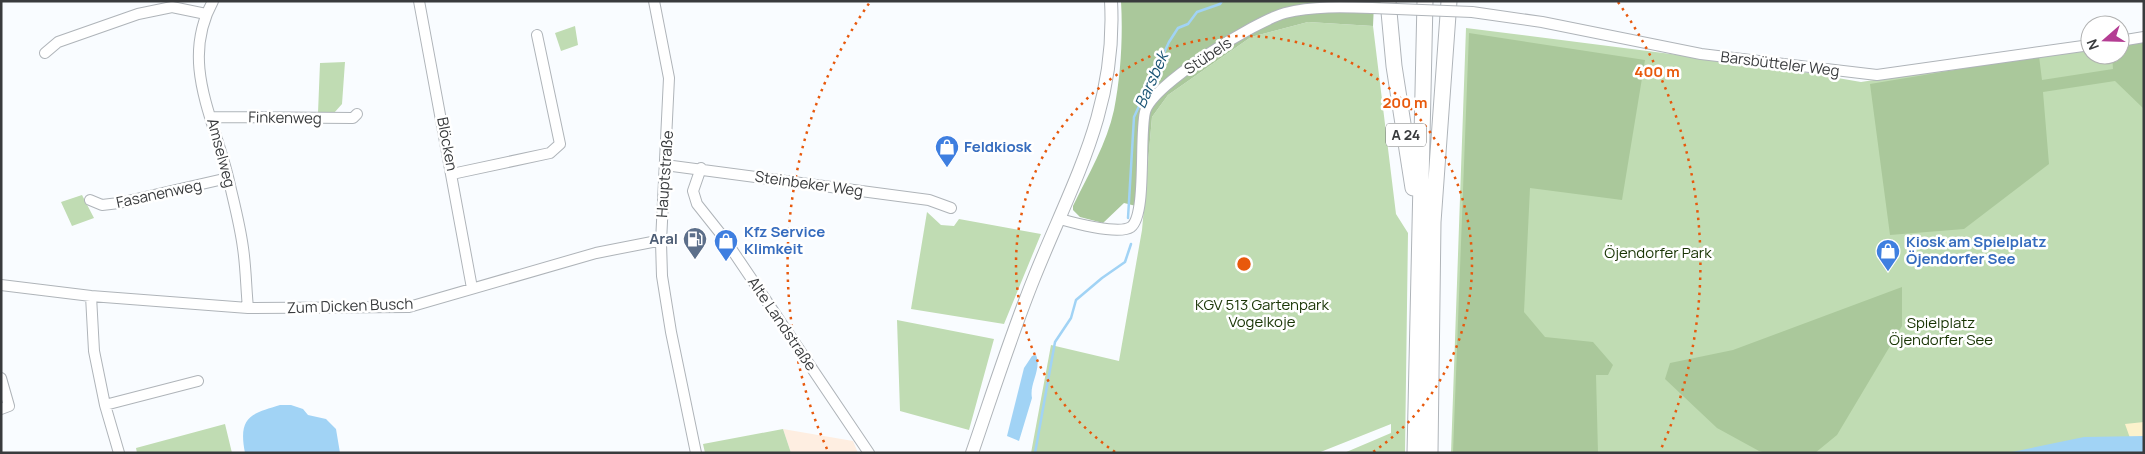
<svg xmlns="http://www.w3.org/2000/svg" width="2145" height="454" viewBox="0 0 2145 454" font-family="Manrope,sans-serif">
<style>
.commercial{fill:#feeee1}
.green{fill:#c0dcb3}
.forest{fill:#aac89b}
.sand{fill:#fcf2cc}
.water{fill:#a1d3f5}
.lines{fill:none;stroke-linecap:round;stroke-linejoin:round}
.stream{stroke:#a1d3f5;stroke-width:2.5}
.minor-casing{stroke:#afb4b9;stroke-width:12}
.major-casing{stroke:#afb4b9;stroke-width:14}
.highway-casing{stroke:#afb4b9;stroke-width:17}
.minor{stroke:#fff;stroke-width:10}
.major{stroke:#fff;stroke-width:12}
.highway{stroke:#fff;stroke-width:15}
.minor-bridge-casing{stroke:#afb4b9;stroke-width:12;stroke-linecap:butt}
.minor-bridge{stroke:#fff;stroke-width:10}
.ring{fill:none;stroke:#e8590c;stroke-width:2.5;stroke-dasharray:2.5 5}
.labels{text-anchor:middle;stroke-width:5;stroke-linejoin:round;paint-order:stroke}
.shield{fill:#fff;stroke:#747677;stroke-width:1}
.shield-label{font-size:14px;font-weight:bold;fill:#393b3d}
.street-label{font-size:15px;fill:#393b3d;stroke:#fff}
.shop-label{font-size:15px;font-weight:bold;fill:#366cbe;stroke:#fff;text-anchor:start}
.service-label{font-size:15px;font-weight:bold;fill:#4e5e75;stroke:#fff;text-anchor:end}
.park-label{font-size:15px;fill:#183404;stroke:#fff}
.water-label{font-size:16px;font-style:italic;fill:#195374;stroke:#fff}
.centre{fill:#e8590c;stroke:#fff;stroke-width:2.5}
.ring-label{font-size:15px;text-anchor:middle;font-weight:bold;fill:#e8590c;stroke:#fff;stroke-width:5;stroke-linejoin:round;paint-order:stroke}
</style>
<rect width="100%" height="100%" fill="#f9fcff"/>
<!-- commercial -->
<path class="commercial" d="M783 429 853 441 858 453H791Z"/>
<!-- green -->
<path class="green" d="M1308 22 1373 26 1396 214 1408 233 1405 453H1344L1391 433V424L1318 453H1031L1051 345 1119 361 1142 230 1152 117 1168 95 1251 37Z
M575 26 578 45 561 51 555 33Z
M1466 28 1773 67 1861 82 2090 47V55H2120L2144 38V453H1451Z
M345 62 342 104 334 113H318L320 63Z
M82 195 94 218 72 226 61 202Z
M927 212 941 225 954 226 959 219 1041 234 1004 324 911 309Z
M897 320 994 339 969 430 900 411Z
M225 424 232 453H137L136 448Z
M783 429 791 453H705L703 444Z"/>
<!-- forest -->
<path class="forest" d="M1121 1H1383V5L1374 4 1373 26 1308 22 1251 37 1168 95 1152 117 1144 208 1124 203 1103 223 1080 217 1073 210V206C1088 175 1107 143 1114 110 1121 75 1123 36 1121 1Z
M1469 33 1645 60 1622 200 1530 188 1524 312 1545 337 1593 342 1613 365 1608 375H1596L1598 453H1453Z
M2144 39V109L2115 81 2043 92 2049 164 1964 229 1890 235 1870 84 2039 56 2042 80 2113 69 2112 55H2120V42Z
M1902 287V326L1837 435 1815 453H1766L1759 451 1717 428 1665 379 1670 363 1733 350Z"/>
<!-- sand -->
<path class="sand" d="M2144 422V436L2130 438 2125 424Z"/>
<!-- water -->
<path class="water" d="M1036 355C1042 369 1029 384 1032 398L1019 441 1007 436 1024 368 1032 356Z
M280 405H291L303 409 308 415 326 419 336 429 340 453H245C238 417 250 414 280 405Z
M2144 436V453H2007L2084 437Z"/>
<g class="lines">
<!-- stream -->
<path class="stream" d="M1128 218 1134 117 1169 42 1178 28 1188 24 1197 12 1220 4 1222 1
M1035 453 1055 342 1071 318 1076 300 1102 278 1125 262 1131 244"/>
<!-- minor casing -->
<g class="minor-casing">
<path id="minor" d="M213 1C179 63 215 119 229 181 234 203 240 225 243 248 246 268 246 288 248 308
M419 1 472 288
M654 1 669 78 661 242 662 276 671 332 696 453
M1472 12 1542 22 1701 54 1877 75 2090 45
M2120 41 2144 37
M45 53 58 42 138 14 172 7 206 14
M211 117 353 118 357 114
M665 165 929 200 951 208
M701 168 693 191 697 204 724 238 869 453
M452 174 550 153 560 144 537 35
M90 200 102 205 119 203 228 178
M1060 219C1074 223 1119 235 1131 227 1147 215 1139 136 1145 112 1152 84 1256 21 1285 13 1313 6 1343 7 1372 8
M1 285 91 296 248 308 409 307 596 253 652 242H661
M91 296 94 351 105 405 119 453
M1 378 9 406 1 409
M105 405 198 381"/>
</g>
<!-- major casing -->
<g class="major-casing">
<path id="major" d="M972 453C992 395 1011 335 1034 278 1072 183 1117 109 1111 1"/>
</g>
<!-- highway casing -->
<g class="highway-casing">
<path id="highway" d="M1388 1 1394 66 1413 188
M1415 453 1425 1
M1430 453 1433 222 1449 1"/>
</g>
<!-- minor -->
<use href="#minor" class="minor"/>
<!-- major -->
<use href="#major" class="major"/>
<!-- highway -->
<use href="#highway" class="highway"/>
<!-- minor-bridge casing -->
<g class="minor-bridge-casing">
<path id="minor-bridge" d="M1372 8 1472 12"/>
</g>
<!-- minor-bridge -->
<use href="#minor-bridge" class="minor-bridge"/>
</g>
<!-- distance rings -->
<g class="ring">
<path d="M1115 452A228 228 0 1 1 1373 452"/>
<path d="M827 449A456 456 0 0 1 870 2M1618 2A456 456 0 0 1 1661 449"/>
</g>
<!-- icons -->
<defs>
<g id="shop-pin" transform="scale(1.25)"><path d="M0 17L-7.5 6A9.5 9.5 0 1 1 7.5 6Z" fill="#3f7fe0" stroke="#fff"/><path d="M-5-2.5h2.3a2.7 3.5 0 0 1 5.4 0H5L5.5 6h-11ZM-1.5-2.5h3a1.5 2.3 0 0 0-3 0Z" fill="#fff"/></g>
<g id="fuel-pin" transform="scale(1.25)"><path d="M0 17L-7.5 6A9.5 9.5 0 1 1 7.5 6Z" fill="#5c6f8a" stroke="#fff"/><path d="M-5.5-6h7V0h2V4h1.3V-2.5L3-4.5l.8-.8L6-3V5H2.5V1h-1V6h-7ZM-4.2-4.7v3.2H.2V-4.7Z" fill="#fff"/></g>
</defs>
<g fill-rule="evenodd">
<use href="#shop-pin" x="947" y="147"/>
<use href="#fuel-pin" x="695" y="239"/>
<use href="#shop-pin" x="726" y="241"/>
<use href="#shop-pin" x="1888" y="251"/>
</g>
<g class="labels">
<!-- shield labels -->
<rect class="shield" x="1386" y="123.5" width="40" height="23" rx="4"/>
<g class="shield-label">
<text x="1406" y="140">A 24</text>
</g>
<!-- street labels -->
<g class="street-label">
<text transform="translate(1208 56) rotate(-34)" y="5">Stübels</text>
<text transform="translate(1780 64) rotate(7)" y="5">Barsbütteler Weg</text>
<text transform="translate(285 118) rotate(1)" y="5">Finkenweg</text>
<text transform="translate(447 144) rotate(79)" y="5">Blöcken</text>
<text transform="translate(221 153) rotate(75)" y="5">Amselweg</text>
<text transform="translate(665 174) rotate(-86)" y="5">Hauptstraße</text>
<text transform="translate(809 184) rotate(8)" y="5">Steinbeker Weg</text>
<text transform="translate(159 194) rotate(-12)" y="5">Fasanenweg</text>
<text transform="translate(350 306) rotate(-2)" y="5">Zum Dicken Busch</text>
<text transform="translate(782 324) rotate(56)" y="5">Alte Landstraße</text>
</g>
<!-- shop labels -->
<g class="shop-label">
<text x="964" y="152">Feldkiosk</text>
<text x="744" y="237">Kfz Service<tspan x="744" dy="17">Klimkeit</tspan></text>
<text x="1906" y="247">Kiosk am Spielplatz<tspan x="1906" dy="17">Öjendorfer See</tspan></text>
</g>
<!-- service labels -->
<g class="service-label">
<text x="678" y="244">Aral</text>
</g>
<!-- park labels -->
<g class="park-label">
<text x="1658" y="258">Öjendorfer Park</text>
<text x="1262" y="310">KGV 513 Gartenpark<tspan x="1262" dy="17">Vogelkoje</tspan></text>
<text x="1941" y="328">Spielplatz<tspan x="1941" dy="17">Öjendorfer See</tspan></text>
</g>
<!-- water labels -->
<g class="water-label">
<text transform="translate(1151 80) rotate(-66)" y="6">Barsbek</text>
</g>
</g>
<circle cx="1244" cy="264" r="8" class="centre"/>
<g class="ring-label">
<text x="1657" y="77">400 m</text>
<text x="1405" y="108">200 m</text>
</g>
<!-- border -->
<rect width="2145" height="454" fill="none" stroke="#393b3d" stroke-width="5"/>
<!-- north arrow -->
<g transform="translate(2105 40) rotate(250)"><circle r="24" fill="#ffffff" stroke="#b0b1b1"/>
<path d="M0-4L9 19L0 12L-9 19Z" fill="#b43d93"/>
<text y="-8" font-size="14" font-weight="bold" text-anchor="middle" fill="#393b3d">N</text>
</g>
</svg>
